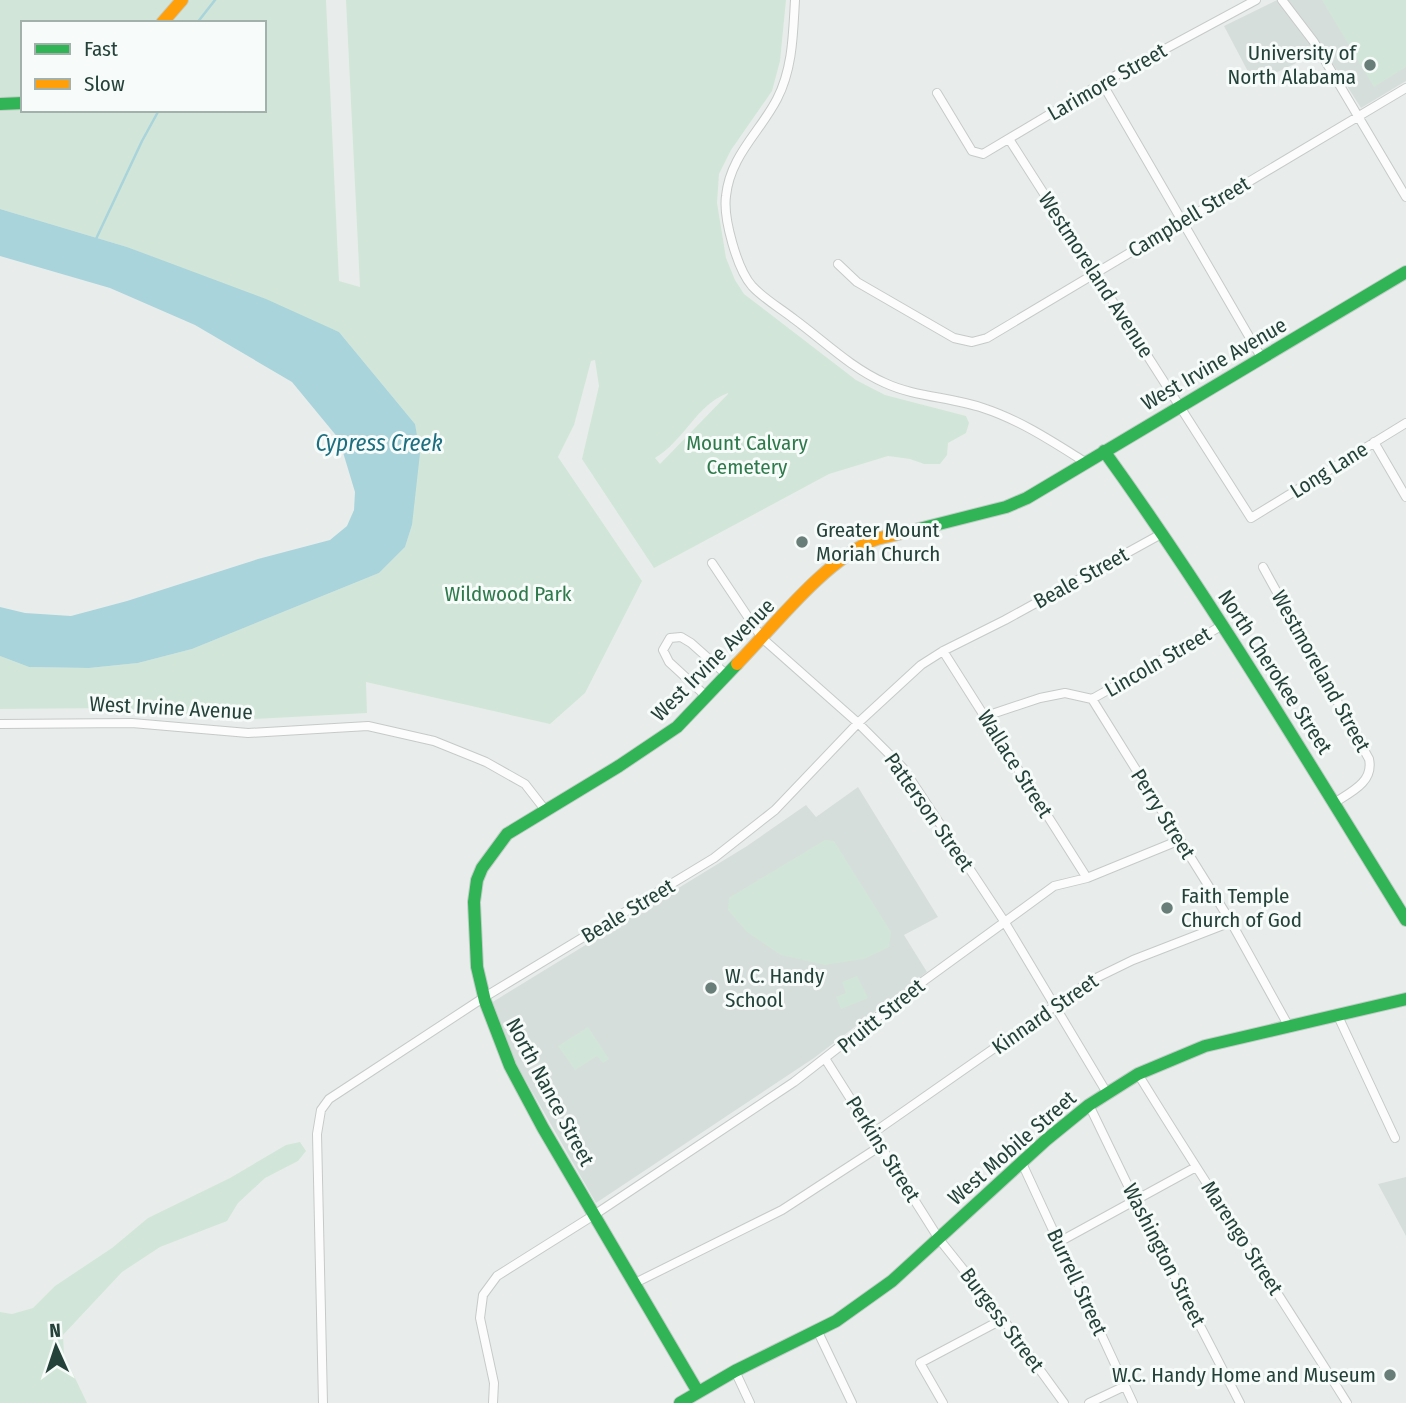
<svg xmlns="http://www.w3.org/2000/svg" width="1406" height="1403" viewBox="0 0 1406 1403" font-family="'Fira Sans Condensed',sans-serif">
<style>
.built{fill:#d6dedb}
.green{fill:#d1e6d8;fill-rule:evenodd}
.water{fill:#a9d4db}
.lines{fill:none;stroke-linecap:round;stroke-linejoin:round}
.stream{stroke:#a9d4db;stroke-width:2.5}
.street-casing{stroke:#c5cac8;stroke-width:10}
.fast-casing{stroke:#c3cbc8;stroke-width:14}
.slow-casing{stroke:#c3cbc8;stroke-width:14}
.street{stroke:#fcfcfc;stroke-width:8}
.fast{stroke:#30b455;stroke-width:12}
.slow{stroke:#ff9f0a;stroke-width:12}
.poi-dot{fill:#697e78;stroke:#f7fbf9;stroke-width:2.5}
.labels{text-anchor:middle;stroke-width:6;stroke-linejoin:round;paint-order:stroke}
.poi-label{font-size:21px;fill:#24423a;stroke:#f7fbf9;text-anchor:start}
.street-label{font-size:21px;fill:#24423a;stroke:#f7fbf9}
.park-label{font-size:21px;fill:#2d7a4b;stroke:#f7fbf9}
.water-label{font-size:23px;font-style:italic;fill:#1c6f80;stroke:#f7fbf9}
</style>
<rect width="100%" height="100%" fill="#e8edeb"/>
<!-- built -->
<path class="built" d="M1277 0H1406V81L1361 108 1324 50 1254 83 1224 26Z
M858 787 938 917 904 935 927 972 814 1058 596 1203 510 1053 491 1003 747 846 806 805 816 817Z
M1406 1177V1236L1378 1184Z"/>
<!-- green -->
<path class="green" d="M0 0H326L339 281 360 287 346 0H786L780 61 772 91 731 150 719 174 717 203 726 258 735 280 744 294 856 380 885 395 966 416 969 423 966 433 948 443 947 455 940 464H924L910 459 888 456 829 474 654 568 582 459 599 386 595 360 591 361 574 425 558 457 642 581 585 693 550 724 366 682 367 713 255 719 115 708 0 709V656L29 667 89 668 138 663 192 649 379 573 405 547 412 525 415 424 339 332 127 247 0 209ZM23 23H264V110H23ZM728 393V394L660 464 655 458C684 441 696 405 728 393Z
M1322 0H1406V67L1374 87Z
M825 840 834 841 891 932 889 947 864 959 825 965 781 955 747 932 728 910 729 898Z
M857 976 868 998 841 1009 836 997 846 993 842 982Z
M588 1027 609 1059 603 1063 597 1056 575 1070 558 1046Z
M300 1142 306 1151 298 1161 265 1178 238 1203 227 1221 160 1247 122 1272 63 1335 64 1355 87 1403H0V1312L12 1314 33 1308 55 1286 112 1248 148 1218 230 1178 286 1145Z"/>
<!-- water -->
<path class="water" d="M0 209 127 247 266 299 339 332 415 424 420 453 412 525 405 547 379 573 192 649 138 663 89 668 29 667 0 656V607L25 613 71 616 127 601 258 559 330 540 347 526 354 510 355 492 339 439 292 382 195 325 110 288 0 256Z"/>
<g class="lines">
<!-- stream -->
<path class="stream" d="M197 23 215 0
M96 239 142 141 159 110"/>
<!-- street casing -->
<g class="street-casing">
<path id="street" d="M795 0C793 33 793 68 777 99 760 132 730 156 726 196 723 218 737 269 752 286 764 299 780 308 794 319 824 341 851 368 885 383 915 397 951 397 983 408 1020 420 1053 442 1085 462
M1282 0 1314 42 1406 197
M1102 83 1261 357
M937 93 972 151 983 154 1102 83 1256 0
M1009 139 1251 518 1406 423
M838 264 857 282 954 338 972 342 987 338 1406 88
M1374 442 1406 497
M712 563 762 638 858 723 903 768 1004 921 1107 1093
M1263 567 1369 759C1374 782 1351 792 1334 803
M943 651 1087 878
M707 697 669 662 663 650 670 638 681 637 691 643 727 675
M1092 699 1223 625
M986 716 1040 698 1065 693 1092 699 1231 922 1288 1025
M0 724 132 723 248 733 368 726 434 741 486 762 525 784 546 811
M1337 1014 1395 1138
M826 1060 939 1239 1003 1319 1064 1403
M1138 1074C1206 1185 1278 1292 1347 1403
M1089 1105 1135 1200 1240 1403
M873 1133 1092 980 1133 960 1231 922
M1021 1161 1133 1403
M1059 1242 1196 1167
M633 1284 782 1210 882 1145
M817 1330 852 1403
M735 1371 750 1403
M323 1403 317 1134 321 1110 329 1099 483 998 714 858 775 810 858 723 921 665 943 651 1005 620 1163 533
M493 1403 494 1383 480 1318 483 1295 497 1276 594 1215 794 1082 925 980 1054 886 1087 878 1180 840
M943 1403 920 1363 1003 1319
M1089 1403 1125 1386"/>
</g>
<!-- fast casing -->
<g class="fast-casing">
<path id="fast" d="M0 104 23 103
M1104 451C1213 602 1308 762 1406 920
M911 531 1006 507 1027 498 1406 272
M698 1392 543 1128 510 1066 485 1001 477 967 474 902 477 880 482 868 507 834 619 766 677 727 737 664
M680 1403 735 1371 836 1321 892 1281 1046 1140 1089 1105 1138 1074 1205 1046 1406 999"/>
</g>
<!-- slow casing -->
<g class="slow-casing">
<path id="slow" d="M162 23 182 0
M737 664C775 625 824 561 874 540 886 536 899 534 911 531"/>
</g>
<!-- street -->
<use href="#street" class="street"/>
<!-- fast -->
<use href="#fast" class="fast"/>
<!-- slow -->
<use href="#slow" class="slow"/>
</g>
<!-- markers -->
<g class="poi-dot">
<circle cx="1370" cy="65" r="7"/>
<circle cx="802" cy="542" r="7"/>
<circle cx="1167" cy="908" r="7"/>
<circle cx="711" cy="988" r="7"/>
<circle cx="1390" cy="1375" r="7"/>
</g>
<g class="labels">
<!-- poi labels -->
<g class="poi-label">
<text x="1356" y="60" text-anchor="end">University of<tspan x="1356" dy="24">North Alabama</tspan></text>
<text x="816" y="537">Greater Mount<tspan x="816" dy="24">Moriah Church</tspan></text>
<text x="1181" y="903">Faith Temple<tspan x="1181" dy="24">Church of God</tspan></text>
<text x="725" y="983">W. C. Handy<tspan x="725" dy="24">School</tspan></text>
<text x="1376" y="1382" text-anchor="end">W.C. Handy Home and Museum</text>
</g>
<!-- street labels -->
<g class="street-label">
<text transform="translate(1107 82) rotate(-30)" y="7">Larimore Street</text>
<text transform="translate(1189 217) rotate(-31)" y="7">Campbell Street</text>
<text transform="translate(1096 275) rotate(57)" y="7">Westmoreland Avenue</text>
<text transform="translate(1214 364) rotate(-30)" y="7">West Irvine Avenue</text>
<text transform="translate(1329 470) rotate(-32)" y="7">Long Lane</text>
<text transform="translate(1081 578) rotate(-29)" y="7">Beale Street</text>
<text transform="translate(713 660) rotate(-45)" y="7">West Irvine Avenue</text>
<text transform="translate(1158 662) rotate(-30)" y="7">Lincoln Street</text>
<text transform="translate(1321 671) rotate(61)" y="7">Westmoreland Street</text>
<text transform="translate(1275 672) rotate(57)" y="7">North Cherokee Street</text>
<text transform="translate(171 708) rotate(3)" y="7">West Irvine Avenue</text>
<text transform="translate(1015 764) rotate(58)" y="7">Wallace Street</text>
<text transform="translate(929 812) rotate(55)" y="7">Patterson Street</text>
<text transform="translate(1163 814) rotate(58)" y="7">Perry Street</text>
<text transform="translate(628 911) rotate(-31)" y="7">Beale Street</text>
<text transform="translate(1045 1014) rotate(-35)" y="7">Kinnard Street</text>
<text transform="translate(881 1016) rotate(-39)" y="7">Pruitt Street</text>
<text transform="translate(550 1092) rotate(62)" y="7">North Nance Street</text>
<text transform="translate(1012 1148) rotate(-41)" y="7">West Mobile Street</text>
<text transform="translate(883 1149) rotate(58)" y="7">Perkins Street</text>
<text transform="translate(1242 1238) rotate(57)" y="7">Marengo Street</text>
<text transform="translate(1164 1255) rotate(63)" y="7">Washington Street</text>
<text transform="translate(1077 1282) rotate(65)" y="7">Burrell Street</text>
<text transform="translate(1002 1320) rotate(53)" y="7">Burgess Street</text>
</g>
<!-- park labels -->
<g class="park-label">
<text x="747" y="450">Mount Calvary<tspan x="747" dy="24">Cemetery</tspan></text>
<text x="508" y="601">Wildwood Park</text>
</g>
<!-- water labels -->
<g class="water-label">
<text x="379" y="451">Cypress Creek</text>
</g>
</g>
<!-- legend -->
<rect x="21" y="21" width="245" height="91" fill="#f7fbf9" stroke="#a3b1ad" stroke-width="2"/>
<rect x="35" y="44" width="35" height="10" fill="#30b455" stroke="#a3b1ad" stroke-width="2"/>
<text x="84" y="56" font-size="21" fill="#24423a">Fast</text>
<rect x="35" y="79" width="35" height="10" fill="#ff9f0a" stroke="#a3b1ad" stroke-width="2"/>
<text x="84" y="91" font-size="21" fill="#24423a">Slow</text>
<!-- north arrow -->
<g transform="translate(56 1347) rotate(357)" stroke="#f7fbf9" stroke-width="5" paint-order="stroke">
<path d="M0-5L12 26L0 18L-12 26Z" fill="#24423a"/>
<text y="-10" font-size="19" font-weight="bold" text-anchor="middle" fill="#24423a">N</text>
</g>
</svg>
